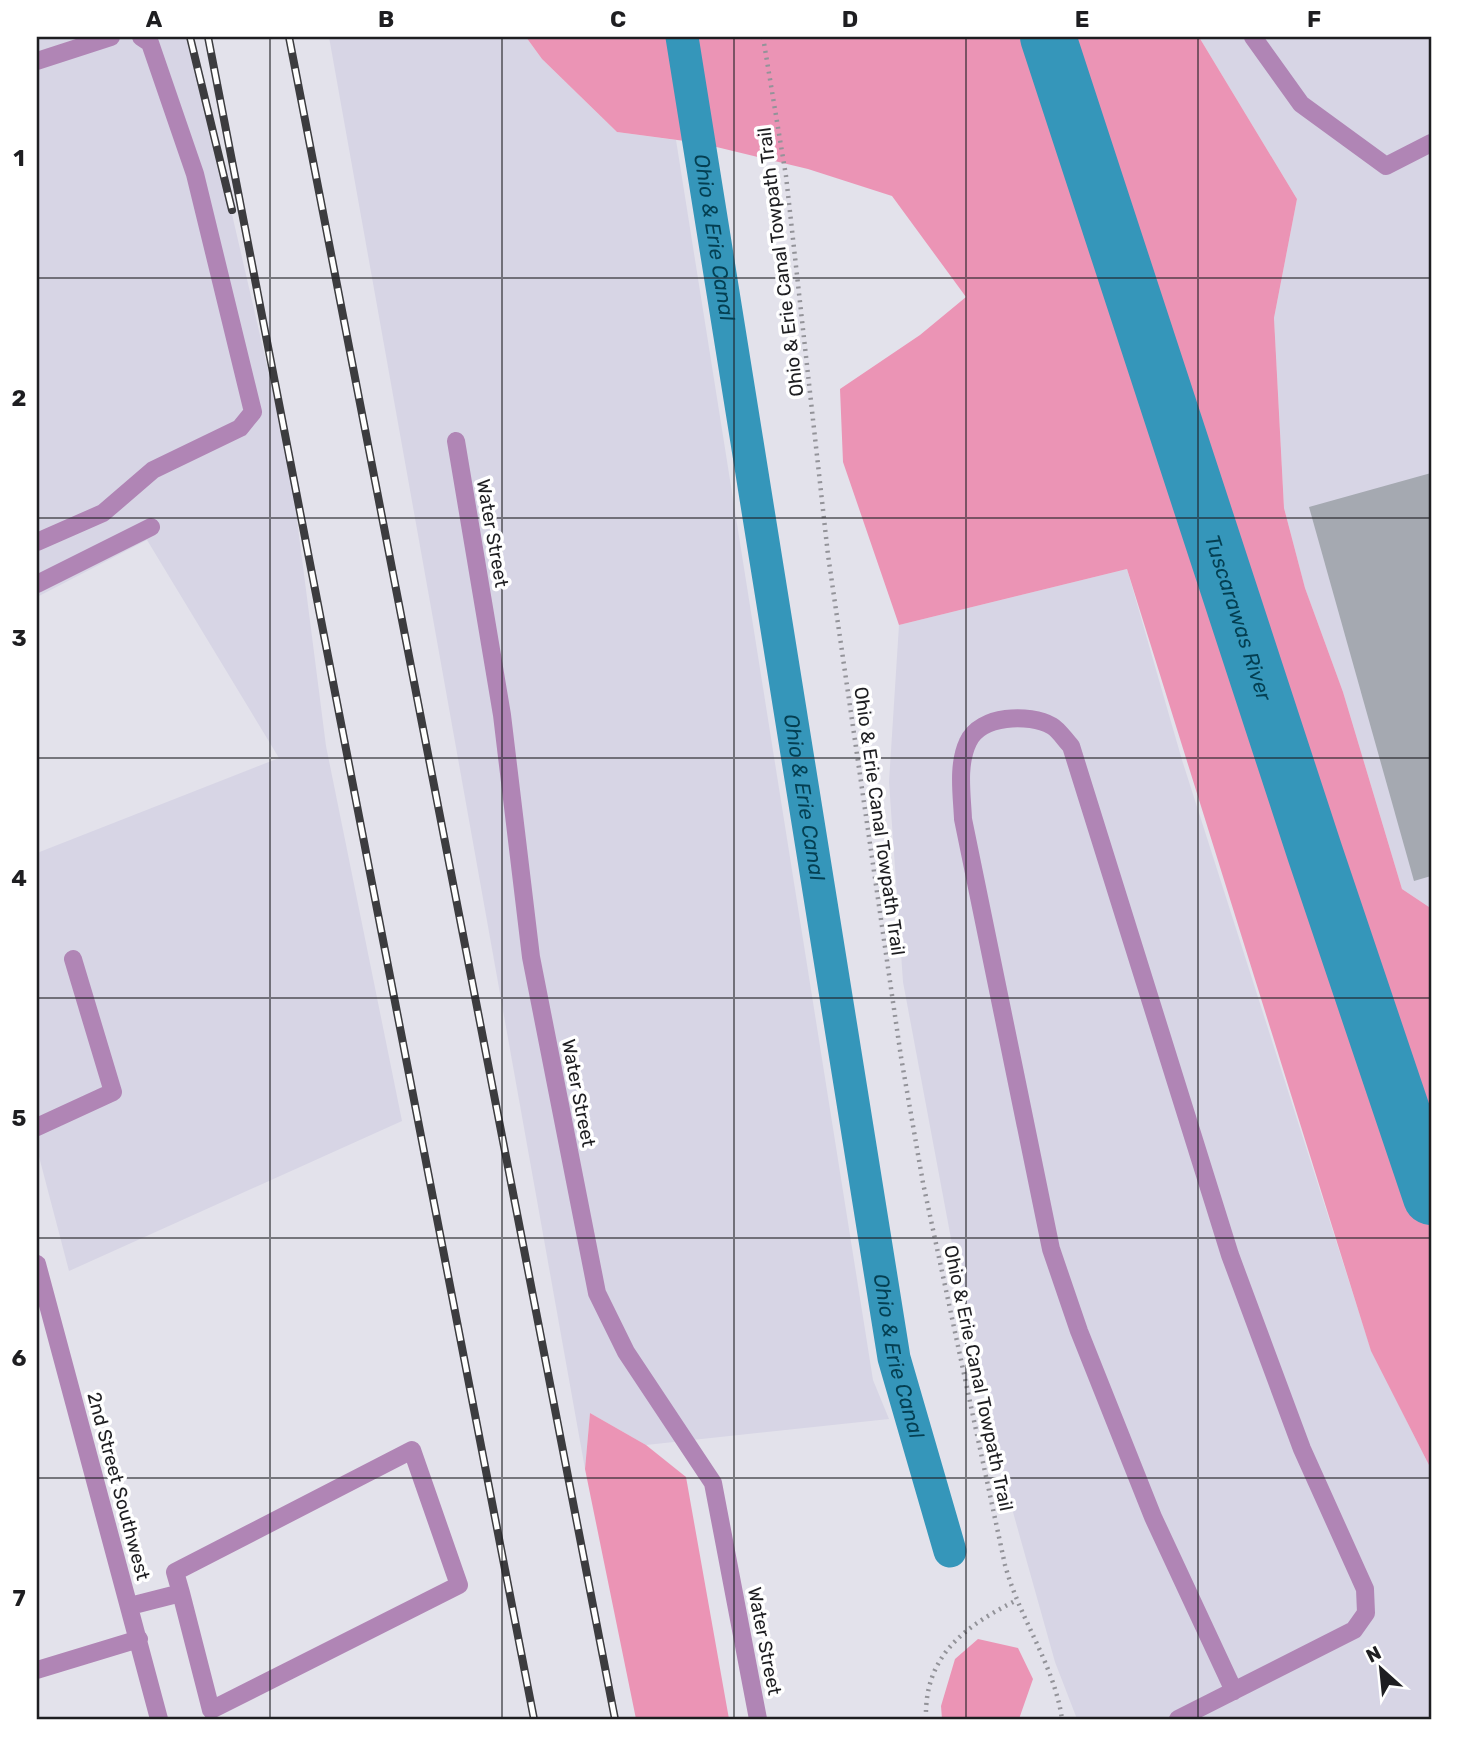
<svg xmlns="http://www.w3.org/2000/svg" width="1468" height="1756" viewBox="0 0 1468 1756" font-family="Rubik,sans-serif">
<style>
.built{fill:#d7d5e5}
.green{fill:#eb94b5}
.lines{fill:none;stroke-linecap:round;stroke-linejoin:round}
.canal{stroke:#3596ba;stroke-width:33}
.river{stroke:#3596ba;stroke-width:56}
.building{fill:#a5a9b1}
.path{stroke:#939399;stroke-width:4.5;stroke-dasharray:2 5;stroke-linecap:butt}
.minor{stroke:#b085b5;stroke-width:18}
.rail-casing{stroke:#3c3c3f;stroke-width:8}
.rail{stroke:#fff;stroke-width:5;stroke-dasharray:16;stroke-linecap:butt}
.grid{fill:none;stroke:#1e1e21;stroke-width:2;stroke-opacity:0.55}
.labels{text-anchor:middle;stroke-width:7;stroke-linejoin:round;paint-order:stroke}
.street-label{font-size:19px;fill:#1e1e21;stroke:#fff}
.water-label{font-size:21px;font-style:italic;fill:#043f52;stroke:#fff}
.neatline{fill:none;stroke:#1e1e21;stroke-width:2.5}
.grid-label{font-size:23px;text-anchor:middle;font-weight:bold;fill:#1e1e21}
</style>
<rect width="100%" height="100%" fill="#e3e2eb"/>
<!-- built -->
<path class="built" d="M37 37H191L290 465 326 746 402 1121 69 1271 37 1149V853L279 758 147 540 37 597Z
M329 37H526L542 59 617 132 676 140 873 1380 889 1419 646 1445 590 1413 585 1469Z
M1199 37H1431V914L1429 907 1402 889 1343 692 1305 588 1284 508 1274 318 1297 199Z
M1127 569 1182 760 1371 1350 1431 1469V1719H1077L1055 1662 1011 1505 955 1260 903 982 889 782 899 625Z"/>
<!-- green -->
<path class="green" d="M526 37H1199L1297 199 1274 318 1284 508 1305 588 1343 692 1402 889 1429 907 1431 914V1469L1371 1351 1127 569 899 625 843 462 840 389 920 335 966 297 892 196 808 169 700 143 617 132 542 59Z
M590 1413 646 1445 686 1477 729 1719H636L585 1469Z
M978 1639 1018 1648 1033 1679 1019 1719H942L941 1706 955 1659Z"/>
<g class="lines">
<!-- canal -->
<path class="canal" id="s1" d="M682 37 894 1358 950 1551"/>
<!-- river -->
<path class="river" id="s2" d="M1048 37 1315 853 1431 1197"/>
</g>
<!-- building -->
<path class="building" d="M1431 473V876L1414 881 1309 507Z"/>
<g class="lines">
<!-- path -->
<path class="path" d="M763 37 786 176 828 555 901 1057 923 1183 1005 1565C1020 1620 1054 1664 1062 1719
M926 1719C924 1656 964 1627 1015 1601"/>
<!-- minor -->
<path class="minor" d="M1253 37 1301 104 1386 166 1431 143
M37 61 111 37
M456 441 502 715 531 957 597 1293 626 1352 713 1483 758 1719
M37 542 103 513 153 470 240 428 253 412 195 174 150 43 141 37
M37 584 151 527
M37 1127 113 1092 73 959
M37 1264 159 1719
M130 1606 181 1593 175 1572 412 1450 459 1585 211 1710 181 1593
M37 1670 139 1639
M1178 1719 1354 1630 1366 1613 1365 1589 1302 1449 1230 1255 1071 746C1065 740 1059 730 1052 726 1029 713 980 715 968 742 957 765 962 795 963 819L1051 1249 1079 1331 1153 1517 1234 1691"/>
<!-- rail casing -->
<g class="rail-casing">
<path id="rail" d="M190 37 232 210
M208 37 534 1719
M289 37 615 1719"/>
</g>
<!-- rail -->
<use href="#rail" class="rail"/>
</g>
<!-- grid -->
<path class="grid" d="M270 37V1719M502 37V1719M734 37V1719M966 37V1719M1198 37V1719M37 278H1431M37 518H1431M37 758H1431M37 998H1431M37 1238H1431M37 1478H1431"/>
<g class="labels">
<!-- street labels -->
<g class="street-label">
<text transform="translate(780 262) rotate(-97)" y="7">Ohio &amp; Erie Canal Towpath Trail</text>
<text transform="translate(493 533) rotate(80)" y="7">Water Street</text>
<text transform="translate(880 821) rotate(82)" y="7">Ohio &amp; Erie Canal Towpath Trail</text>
<text transform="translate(579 1093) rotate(79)" y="7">Water Street</text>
<text transform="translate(979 1378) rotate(78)" y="7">Ohio &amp; Erie Canal Towpath Trail</text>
<text transform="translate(119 1486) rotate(75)" y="7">2nd Street Southwest</text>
<text transform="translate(765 1641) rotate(79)" y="7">Water Street</text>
</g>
<!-- water labels -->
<g class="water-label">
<text dy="7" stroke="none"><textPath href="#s1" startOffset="203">Ohio &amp; Erie Canal</textPath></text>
<text dy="7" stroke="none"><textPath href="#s2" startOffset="611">Tuscarawas River</textPath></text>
<text dy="7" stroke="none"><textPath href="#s1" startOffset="770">Ohio &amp; Erie Canal</textPath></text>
<text dy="7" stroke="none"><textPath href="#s1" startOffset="1337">Ohio &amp; Erie Canal</textPath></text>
</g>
</g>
<!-- border -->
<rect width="1468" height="1756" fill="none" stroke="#ffffff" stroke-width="77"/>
<!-- north arrow -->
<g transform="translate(1381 1669) rotate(333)" stroke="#ffffff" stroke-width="5" paint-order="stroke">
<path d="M0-5L12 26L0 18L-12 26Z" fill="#1e1e21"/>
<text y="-10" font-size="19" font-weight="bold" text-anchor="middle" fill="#1e1e21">N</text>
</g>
<rect x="38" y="38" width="1392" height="1680" class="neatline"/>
<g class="grid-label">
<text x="154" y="27">A</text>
<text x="386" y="27">B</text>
<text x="618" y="27">C</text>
<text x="850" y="27">D</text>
<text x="1082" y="27">E</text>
<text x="1314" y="27">F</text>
<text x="19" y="166">1</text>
<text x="19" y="406">2</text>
<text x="19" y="646">3</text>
<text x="19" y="886">4</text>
<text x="19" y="1126">5</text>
<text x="19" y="1366">6</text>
<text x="19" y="1606">7</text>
</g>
</svg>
